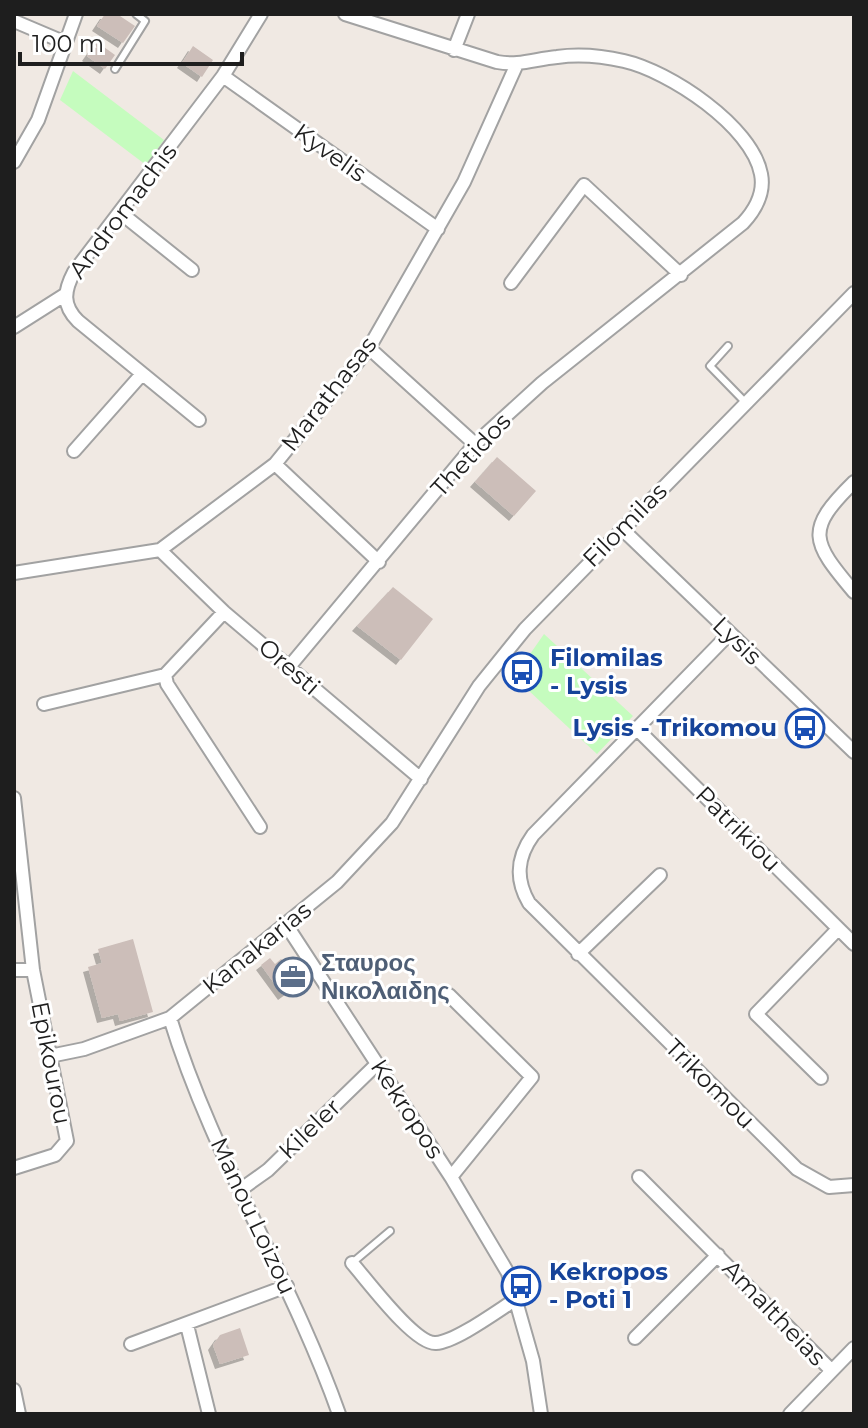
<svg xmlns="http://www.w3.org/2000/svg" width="868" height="1428" viewBox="0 0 868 1428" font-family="Montserrat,sans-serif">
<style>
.park{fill:#c5fcbe}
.building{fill:#ccbeb9;filter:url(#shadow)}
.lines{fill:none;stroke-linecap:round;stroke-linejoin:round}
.lane-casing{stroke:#a2a2a2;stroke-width:10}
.street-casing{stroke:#a2a2a2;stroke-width:16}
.lane{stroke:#fff;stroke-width:6}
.street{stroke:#fff;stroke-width:12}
.labels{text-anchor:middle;stroke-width:6;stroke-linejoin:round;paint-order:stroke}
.street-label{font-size:24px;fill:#1e1e1e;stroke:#fff}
.transit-label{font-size:24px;font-weight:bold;fill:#164399;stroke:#fff;text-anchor:start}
.service-label{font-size:24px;font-weight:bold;fill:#4e5e75;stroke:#fff;text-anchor:start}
</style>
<defs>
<filter id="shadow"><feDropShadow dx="-5" dy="5" stdDeviation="0" flood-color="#0004"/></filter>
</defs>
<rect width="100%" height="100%" fill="#f0e9e3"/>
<!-- park -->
<path class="park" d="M73 71 164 140 146 165 60 100Z
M544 634 633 716 597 754 514 677Z"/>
<!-- building -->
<path class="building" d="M105 14H117L135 26 123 43 97 26Z
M97 42 115 55 105 69 87 56Z
M193 46 213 60 202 77 182 63Z
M497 457 536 491 514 516 475 482Z
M393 587 433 619 401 660 357 626Z
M133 939 153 1012 120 1021 118 1014 102 1018 88 967 102 963 98 949Z
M270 958 275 964 281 959 293 969 297 966 306 978 283 995 261 965Z
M240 1328 249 1355 220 1364 213 1345 220 1335Z"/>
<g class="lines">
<!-- lane casing -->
<g class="lane-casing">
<path id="lane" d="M115 69 145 21 136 14
M728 346 710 366 746 403
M352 1263 390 1231"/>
</g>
<!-- street casing -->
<g class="street-casing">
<path id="street" d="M14 21 66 43
M454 50 468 14
M223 76 438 229
M14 162 38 120 76 14
M122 214 192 270
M511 283 584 185 681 275
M14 327 66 294
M369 348 475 444
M199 420 78 321C62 305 64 291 74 272L223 76 261 14
M74 451 142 374
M275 464 379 562
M854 482C805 530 811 541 854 592
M622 529 854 752
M160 550 224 612 421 779
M14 573 160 550 275 464 369 348 464 182 516 66
M729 634 533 835C517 857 515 879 529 903L797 1169 829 1187 854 1185
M289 667 475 444 542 383 743 223C755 210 765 194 761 174 752 126 669 71 624 61 602 56 579 54 557 57 535 59 519 66 497 62L345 14
M165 675 167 684 260 827
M44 704 165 675 224 612
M638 730 854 944
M14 798 33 970 67 1141 55 1155 14 1168
M287 926 451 1177 508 1273 533 1361 541 1414
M578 954 660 875
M14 970H33
M449 995 532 1077 451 1177
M170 1018C212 1156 291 1278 339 1414
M50 1056 84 1049 170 1018 337 882 392 823 479 686 525 629 854 293
M821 1078 756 1014 838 929
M639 1177 831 1370
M240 1190 268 1170 377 1064
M352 1263C367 1280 415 1345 436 1343 456 1342 500 1309 518 1298
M187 1325 209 1414
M635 1338 718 1255
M131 1344 287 1286
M14 1390 19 1414
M790 1414 854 1348"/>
</g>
<!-- lane -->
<use href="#lane" class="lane"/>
<!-- street -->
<use href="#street" class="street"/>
</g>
<!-- icons -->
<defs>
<g id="bus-ring" transform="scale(2)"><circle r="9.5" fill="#fff" stroke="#1a4fb4" stroke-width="1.5"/><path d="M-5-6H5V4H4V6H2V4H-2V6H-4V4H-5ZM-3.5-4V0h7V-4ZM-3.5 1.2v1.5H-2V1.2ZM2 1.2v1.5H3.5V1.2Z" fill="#1a4fb4"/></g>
<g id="office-ring" transform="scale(2)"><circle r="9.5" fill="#fff" stroke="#5c6f8a" stroke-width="1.5"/><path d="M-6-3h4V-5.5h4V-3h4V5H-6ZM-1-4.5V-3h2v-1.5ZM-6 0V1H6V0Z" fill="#5c6f8a"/></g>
</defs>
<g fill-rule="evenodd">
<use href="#bus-ring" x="522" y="672"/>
<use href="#bus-ring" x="805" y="728"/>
<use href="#office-ring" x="293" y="977"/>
<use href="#bus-ring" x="521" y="1286"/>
</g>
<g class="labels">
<!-- street labels -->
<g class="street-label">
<text transform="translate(330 153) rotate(35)" y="8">Kyvelis</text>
<text transform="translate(123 211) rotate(-53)" y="8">Andromachis</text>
<text transform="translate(329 394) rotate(-52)" y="8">Marathasas</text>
<text transform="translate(471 455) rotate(-47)" y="8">Thetidos</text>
<text transform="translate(625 525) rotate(-45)" y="8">Filomilas</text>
<text transform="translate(737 641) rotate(44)" y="8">Lysis</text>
<text transform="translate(289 667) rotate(41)" y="8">Oresti</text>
<text transform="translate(738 829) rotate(45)" y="8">Patrikiou</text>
<text transform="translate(257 948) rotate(-39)" y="8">Kanakarias</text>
<text transform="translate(51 1063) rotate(79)" y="8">Epikourou</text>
<text transform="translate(710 1084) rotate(45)" y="8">Trikomou</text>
<text transform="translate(407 1109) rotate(57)" y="8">Kekropos</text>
<text transform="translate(310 1129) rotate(-44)" y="8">Kileler</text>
<text transform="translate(253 1216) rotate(65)" y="8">Manou Loizou</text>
<text transform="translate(774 1313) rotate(46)" y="8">Amaltheias</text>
</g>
<!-- transit labels -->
<g class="transit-label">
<text x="550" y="666">Filomilas<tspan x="550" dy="28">- Lysis</tspan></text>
<text x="777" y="736" text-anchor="end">Lysis - Trikomou</text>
<text x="549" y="1280">Kekropos<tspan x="549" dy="28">- Poti 1</tspan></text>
</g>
<!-- service labels -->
<g class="service-label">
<text x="321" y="971">Σταυρος<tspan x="321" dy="28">Νικολαιδης</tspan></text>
</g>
</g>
<!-- border -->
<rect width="868" height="1428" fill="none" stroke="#1e1e1e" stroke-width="32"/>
<!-- scale -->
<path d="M20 52v12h222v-12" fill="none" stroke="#1e1e1e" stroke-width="4"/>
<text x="32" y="52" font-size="24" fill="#1e1e1e" stroke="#ffffff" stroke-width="6" paint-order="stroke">100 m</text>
</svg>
